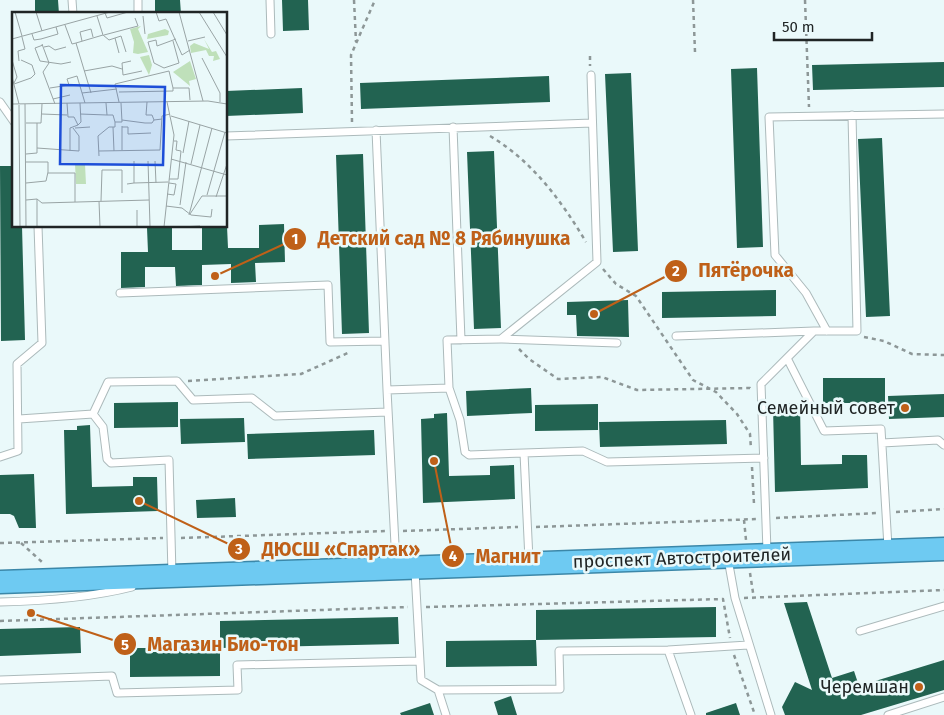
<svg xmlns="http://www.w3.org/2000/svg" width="944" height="715" viewBox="0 0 944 715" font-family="'Fira Sans',sans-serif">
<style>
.building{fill:#226351}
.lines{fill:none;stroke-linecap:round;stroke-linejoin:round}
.service-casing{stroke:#acbabb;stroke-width:9}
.trunk-casing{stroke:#3b87a8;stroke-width:25}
.path{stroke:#8d9797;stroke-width:2.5;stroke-dasharray:4 4;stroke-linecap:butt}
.service{stroke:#fff;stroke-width:7}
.trunk{stroke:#6ecaf2;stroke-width:22}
.poi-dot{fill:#bf6018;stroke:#eaf9fa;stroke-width:2}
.labels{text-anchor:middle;stroke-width:5;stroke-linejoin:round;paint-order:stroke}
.poi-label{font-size:18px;fill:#202525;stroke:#eaf9fa;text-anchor:end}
.street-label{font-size:18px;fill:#202525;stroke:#eaf9fa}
.inset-road{fill:none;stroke:#99a4a5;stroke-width:1}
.view{fill:#1d4ed8;fill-opacity:0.15;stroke:#1d4ed8;stroke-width:2.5}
.inset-edge{fill:none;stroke:#202525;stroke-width:2.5}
.leader{fill:none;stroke:#bf6018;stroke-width:2}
.callout-dot{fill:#bf6018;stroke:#eaf9fa;stroke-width:2}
.mark-label{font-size:15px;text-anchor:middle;font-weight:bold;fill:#fff}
.callout-label{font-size:19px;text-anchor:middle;font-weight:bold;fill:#bf6018;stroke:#eaf9fa;stroke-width:5;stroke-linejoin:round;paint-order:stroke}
</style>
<rect width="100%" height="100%" fill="#eaf9fa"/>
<!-- building -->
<path class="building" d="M35 0H58L59 14H35Z
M155 0H180L181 14H155Z
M282 0H308L309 30 283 31Z
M944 62V87L813 90 812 65Z
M757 68 763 247 737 248 731 69Z
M631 73 638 251 613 252 605 74Z
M549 76 550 102 361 109 360 83Z
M302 88 303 113 226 116V91Z
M882 138 890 316 866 317 858 139Z
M494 151 501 328 474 329 467 152Z
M363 154 369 333 342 334 336 155Z
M0 166H14V226H22L25 340 1 341Z
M284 224 285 262 255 263 256 282 231 283V264L202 265V285L176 286 175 267H145V287L121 288V252H148L147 228 172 227V250H202V226H227L228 248H259V225Z
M776 290V316L662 318V292Z
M628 300 629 337 577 336 576 315H567V302Z
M823 378H885V403H823Z
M531 388 532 413 467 416 466 391Z
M944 394V417L889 419 888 396Z
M178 402V427L114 428V403Z
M786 403H800L801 465 842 464V455H867L868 488 775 492 773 408H787Z
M598 404V430L535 431V405Z
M447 413 449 476 490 475V466L514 465 515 499 423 503 421 419 434 418V414Z
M244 418 245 442 181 444 180 419Z
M726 420 727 444 600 447 599 422Z
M90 425 92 487 133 486V477H157L158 511 66 514 64 430H77V426Z
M374 430 375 455 248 459 247 434Z
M34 474 36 528H19L14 516 10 514H0V475Z
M235 498 236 517 197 518 196 500Z
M807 602 832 678 854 671 859 686 944 660V690L861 715H785L782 707 795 682 812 690 784 603Z
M716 607V637L536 640V610Z
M398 617 399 644 220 648V621Z
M80 627 81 653 0 656V629Z
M536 640 537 666 446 667V641Z
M130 648H220V676L130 677Z
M511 696 517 715H498L494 702Z
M430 703 434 715H401L400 713Z
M736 703 740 715H706V713Z"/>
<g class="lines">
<!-- service casing -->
<g class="service-casing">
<path id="service" d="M72 0 73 14
M138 0V14
M270 0 271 34
M0 102 14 122
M852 115 857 331H814L787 358 824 431 881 429 888 547
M453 127 461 340
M376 130 387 390
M226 136 592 123
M120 293 328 285 330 342 385 341
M827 331 806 293 775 255 769 117 944 114
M676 336 814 331
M502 339 617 343
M449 388 447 340 501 339 597 262 591 75
M93 414 108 382 177 381 193 400 252 398 275 416 388 412
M19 419 93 414 103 427 107 459 111 463 169 460 172 574
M882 443 938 440 944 445
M524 453 583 451 607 462 764 458
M0 457 18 451 17 364 42 343 38 226
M767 551 761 384 787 358
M728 559 735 598 771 715
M396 564 387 390 449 388 460 420 465 452 469 455 524 453 529 560
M415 571 421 680 438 690 446 715
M0 602C44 601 89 598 132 587
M860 631 944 606
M668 650 691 715
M0 680 112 676 117 693 238 690 237 665 420 661
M438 690 560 689 559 651 668 650 748 645
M888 715 944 697"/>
</g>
<!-- trunk casing -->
<g class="trunk-casing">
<path id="trunk" d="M0 582 944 549"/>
</g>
<!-- path -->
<path class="path" d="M354 0 356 42
M693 0 695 52
M805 0 809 107
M590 56V66
M352 122 351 55 375 0
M490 136C532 161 561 200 586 242
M603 269 616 284 636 296 693 380 716 392 737 414 750 434 751 449
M864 337 884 341 912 354 944 355
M519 349 529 359 558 379 602 377 637 390 750 388 752 390
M188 381 301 374 350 352
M752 467 754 504
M896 512 944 509
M776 518 878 513
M744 520 746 540
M536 527 758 519
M403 531 518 527
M181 538 385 531
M0 543 163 538
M21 543 42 562
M750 573 754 599
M744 598 944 590
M426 607 723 599 730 638
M0 621 408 607
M734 655 755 715"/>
<!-- service -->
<use href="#service" class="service"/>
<!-- trunk -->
<use href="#trunk" class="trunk"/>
</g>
<!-- markers -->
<g class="poi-dot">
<circle cx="905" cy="408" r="5"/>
<circle cx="919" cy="687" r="5"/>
</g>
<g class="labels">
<!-- poi labels -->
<g class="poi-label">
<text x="895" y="414">Семейный совет</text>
<text x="909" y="693">Черемшан</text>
</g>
<!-- street labels -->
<g class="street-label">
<text transform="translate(682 558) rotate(-2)" y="6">проспект Автостроителей</text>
</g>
</g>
<!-- overview -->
<g transform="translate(12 12)">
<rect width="215" height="215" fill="#eaf9fa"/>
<path d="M129 14 126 17 136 40 126 42 121 41 122 30 118 17ZM153 17 157 19 156 23 135 27 136 22ZM192 27 200 40 204 39 208 47 201 49 202 44H197L194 38 179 41 178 34 182 31 197 37ZM137 43 140 53 137 63 128 45ZM178 49 184 67 177 69 178 74 161 60ZM63 152H73L74 172H64Z" fill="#bfe0ba"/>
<path class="inset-road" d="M3 0 10 24M24 0 30 19M144 0 147 9 154 7 170 43 178 38M167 0 191 89M187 0 215 45M201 0 215 23M93 1 95 6 116 0M131 4 133 22M53 13 60 32 64 31 79 81M20 22 22 28 29 27 46 22 44 15M91 23 97 28 109 24 114 40M92 23 126 14 123 6M103 26 107 41M0 27 98 0M70 29 68 20 79 17 81 25M161 29 167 51 152 56 142 51 136 30 144 28 145 34 164 27M176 29 193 25M64 31 91 23 85 4M30 32 37 51 31 60 43 92M31 33 23 36 28 49 49 52 59 50M32 35 37 34 43 38 54 35M190 46 208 81V90M0 48 5 65 2 71M7 49 6 39 13 37 10 25M119 49 110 51 111 63 130 59M72 59 100 54 110 57M0 65 7 92M2 72 19 66 23 62 20 53 9 48M38 76 57 73 55 67 65 64 73 91M107 80 161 79V76M70 81 105 77M41 87 58 83M107 90 103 72 157 59 161 76H177L178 88M135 90 134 103H140L142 108 150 107M55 91 56 105H62L66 113 58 116V139M94 91 95 103H101L103 110H110L109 91M0 92 196 89 215 92M13 92 14 215M7 93 8 215M30 102 55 103M68 102 95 103M159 104 215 121M110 108 133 111H140L142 108M14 111H29L30 92M66 113 69 110 68 91M110 114V138M101 115 102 139M110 115H116V122L139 121M63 116 78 115M25 136 67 139V124L61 116M87 139 148 138 150 104 158 102M171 141 177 109M14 142 25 141V111M87 144 86 124 97 115H103V110M159 147 215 163M136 149 138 214M143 149 144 171M14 150H36V160L34 169 14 171M179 152 188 113M36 161H63V190M157 167H166L169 139 164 138 165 129H162M122 171 156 170M115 172 122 171V149M155 182 162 183 164 172 157 171M195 183 213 120M204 185 215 152M25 187 30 191 137 188M14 188 25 187V215M87 189 88 215M89 189 90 158H110V181M168 193 174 150M154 194 170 196 179 203 199 205 200 197M125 198V215M178 202 190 184H215M177 203 200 116M152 215 162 123 155 90M168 215 188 214"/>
<path class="view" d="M49 73 153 75 151 153 48 152Z"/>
<rect width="215" height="215" class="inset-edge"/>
</g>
<!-- callouts -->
<path class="leader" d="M215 276L295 239M594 314L676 271M139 501L239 549M434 461L453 556M31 613L125 644"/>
<g class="callout-dot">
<circle cx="215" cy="276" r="5"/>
<circle cx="594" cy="314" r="5"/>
<circle cx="139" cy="501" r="5"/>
<circle cx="434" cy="461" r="5"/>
<circle cx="31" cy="613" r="5"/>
<circle cx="295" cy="239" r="12"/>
<circle cx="676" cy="271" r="12"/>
<circle cx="239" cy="549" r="12"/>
<circle cx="453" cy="556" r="12"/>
<circle cx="125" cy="644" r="12"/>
</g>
<g class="mark-label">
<text x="295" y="244">1</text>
<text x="676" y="276">2</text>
<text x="239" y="554">3</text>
<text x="453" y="561">4</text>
<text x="125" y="650">5</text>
</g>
<g class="callout-label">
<text x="444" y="245">Детский сад № 8 Рябинушка</text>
<text x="746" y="277">Пятёрочка</text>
<text x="341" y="556">ДЮСШ «Спартак»</text>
<text x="508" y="563">Магнит</text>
<text x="223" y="651">Магазин Био-тон</text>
</g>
<!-- scale -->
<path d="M774 32v8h98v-8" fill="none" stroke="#202525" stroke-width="2.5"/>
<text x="782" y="32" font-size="15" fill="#202525" stroke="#eaf9fa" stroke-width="4" paint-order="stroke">50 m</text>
</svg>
